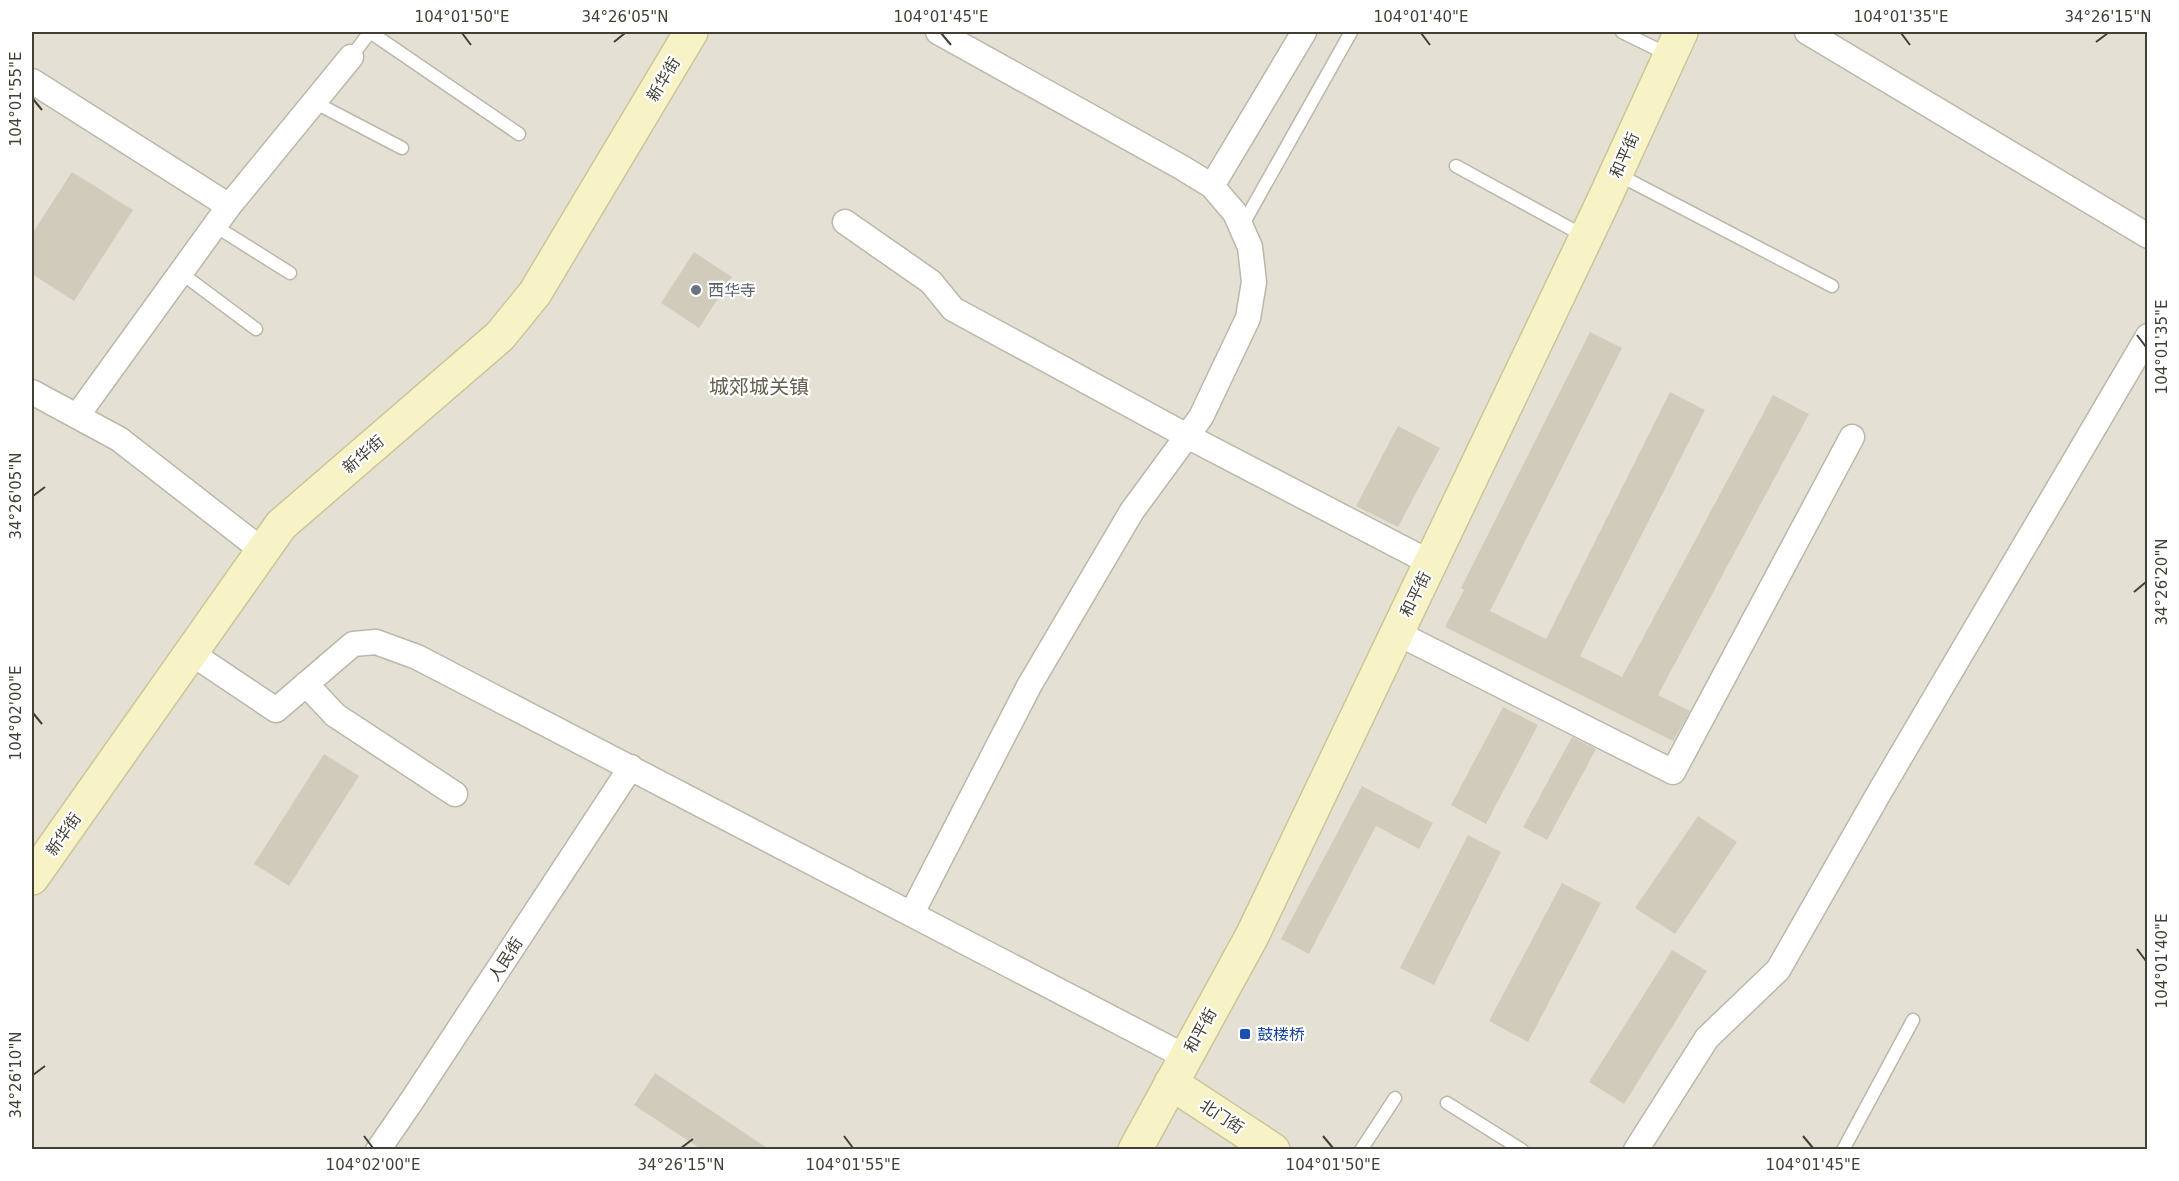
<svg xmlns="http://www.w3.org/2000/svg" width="2179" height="1181" viewBox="0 0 2179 1181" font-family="'DejaVu Sans','Noto Sans SC',sans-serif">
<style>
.residential{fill:#e4e1d4}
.building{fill:#d1cbbc}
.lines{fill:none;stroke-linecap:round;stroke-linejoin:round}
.lane-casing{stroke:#bbb7a9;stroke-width:15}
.street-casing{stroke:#bbb7a9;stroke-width:27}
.secondary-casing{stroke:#ccc599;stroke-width:36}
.lane{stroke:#fff;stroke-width:12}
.street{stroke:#fff;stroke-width:24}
.secondary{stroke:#f8f3c7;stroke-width:33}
.ticks{fill:none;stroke:#423f35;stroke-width:2}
.worship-dot{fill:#6b7280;stroke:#fff;stroke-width:2}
.transit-dot{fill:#1a4fb4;stroke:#fff;stroke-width:2}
.labels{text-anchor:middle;stroke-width:4.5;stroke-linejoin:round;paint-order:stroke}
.street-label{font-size:16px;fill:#423f35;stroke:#fff}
.worship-label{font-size:16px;fill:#5b616d;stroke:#fff;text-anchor:start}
.transit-label{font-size:16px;fill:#164399;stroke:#fff;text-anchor:start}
.quarter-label{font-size:20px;fill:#645e4e;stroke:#fff}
.neatline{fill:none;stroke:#423f35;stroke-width:2}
.ticks-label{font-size:15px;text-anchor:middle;fill:#423f35}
</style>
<rect width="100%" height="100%" fill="#f0efe5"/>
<!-- residential -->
<path class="residential" d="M32 32H2147V1149H32Z"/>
<!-- building -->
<path class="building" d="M72 172 133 210 74 301 32 274V234Z
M694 252 732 277 699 328 661 303Z
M1590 332 1622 348 1490 611 1546 639 1670 392 1705 410 1580 656 1622 677 1773 395 1809 414 1658 695 1690 711 1673 741 1445 627 1464 590 1461 588Z
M1398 426 1440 448 1398 527 1356 506Z
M1503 707 1538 725 1486 824 1451 805Z
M1572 737 1596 749 1547 840 1523 827Z
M324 754 359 776 289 886 254 864Z
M1362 786 1433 823 1419 849 1376 826 1309 954 1281 939Z
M1698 816 1737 842 1675 934 1635 908Z
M1468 835 1501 852 1434 985 1400 968Z
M1562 883 1601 903 1528 1042 1489 1021Z
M1672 950 1707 971 1624 1104 1589 1082Z
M655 1073 769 1149H701L634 1105Z"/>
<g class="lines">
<!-- lane casing -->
<g class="lane-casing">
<path id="lane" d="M1622 32 1669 55
M351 57 370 32 519 134
M314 102 402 148
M1456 166 1586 237
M1617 174 1832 286
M215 226 290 273
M1242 226 1351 32
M181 273 256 329
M1447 1103 1522 1150
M1361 1150 1395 1098
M1843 1150 1913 1020"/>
</g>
<!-- street casing -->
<g class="street-casing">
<path id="street" d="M1807 32 2148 236
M32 81 229 206
M1212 186 1304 32
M845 222 931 282 953 309 1187 436 1431 563
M32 392 119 439 263 551
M77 416 229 206 351 57
M1397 633 1673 772 1852 437
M191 653 276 710 353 644 376 642 417 657 1186 1057
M306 684 335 715 455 794
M912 913 1029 686 1132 511 1201 417 1248 318 1254 282 1250 247 1235 213 1212 186 1181 167 938 32
M378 1150 413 1099 631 767
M1636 1150 1707 1038 1778 970 1879 793 2148 336"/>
</g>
<!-- secondary casing -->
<g class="secondary-casing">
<path id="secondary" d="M32 878 281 525 500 336 535 293 691 32
M1171 1083 1273 1150
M1135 1150 1252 936 1602 204 1681 32"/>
</g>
<!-- lane -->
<use href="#lane" class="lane"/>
<!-- street -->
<use href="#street" class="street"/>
<!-- secondary -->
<use href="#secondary" class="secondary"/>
</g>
<!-- ticks -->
<path class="ticks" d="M462 33 471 45M941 33 951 45M1421 33 1430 45M1901 33 1910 45M614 42 625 33M2096 42 2108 33M33 99 42 110M2137 335 2146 347M33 496 45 487M2134 592 2146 582M33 713 42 724M2137 949 2146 961M33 1075 45 1066M364 1136 373 1148M844 1136 853 1148M1323 1136 1333 1148M1803 1136 1813 1148M681 1148 693 1139"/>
<!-- markers -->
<circle class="worship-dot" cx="696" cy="290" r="6"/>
<rect class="transit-dot" x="1239" y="1028" width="12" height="12" rx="3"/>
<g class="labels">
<!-- street labels -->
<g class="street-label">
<text transform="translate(663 79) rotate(-59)" y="6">新华街</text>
<text transform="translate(1624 155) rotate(-66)" y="6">和平街</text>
<text transform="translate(363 454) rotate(-41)" y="6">新华街</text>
<text transform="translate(1415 594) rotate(-64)" y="6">和平街</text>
<text transform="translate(63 834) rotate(-55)" y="6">新华街</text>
<text transform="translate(505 959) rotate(-57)" y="6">人民街</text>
<text transform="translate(1200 1030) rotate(-61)" y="6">和平街</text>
<text transform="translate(1222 1116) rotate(33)" y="6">北门街</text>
</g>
<!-- worship labels -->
<g class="worship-label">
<text x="708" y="296">西华寺</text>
</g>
<!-- transit labels -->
<g class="transit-label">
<text x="1257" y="1040">鼓楼桥</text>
</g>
<!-- quarter labels -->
<g class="quarter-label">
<text x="759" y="394">城郊城关镇</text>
</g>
</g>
<!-- border -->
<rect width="2179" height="1181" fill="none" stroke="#ffffff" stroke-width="66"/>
<rect x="33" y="33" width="2113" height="1115" class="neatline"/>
<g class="ticks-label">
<text x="462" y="22">104°01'50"E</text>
<text x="625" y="22">34°26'05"N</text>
<text x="941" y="22">104°01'45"E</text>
<text x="1421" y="22">104°01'40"E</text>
<text x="1901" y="22">104°01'35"E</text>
<text x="2108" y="22">34°26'15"N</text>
<text transform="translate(16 99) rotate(-90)" y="5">104°01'55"E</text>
<text transform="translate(2162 347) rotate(-90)" y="5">104°01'35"E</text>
<text transform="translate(16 496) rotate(-90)" y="5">34°26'05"N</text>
<text transform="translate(2162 582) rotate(-90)" y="5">34°26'20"N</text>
<text transform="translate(16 713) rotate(-90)" y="5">104°02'00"E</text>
<text transform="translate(2162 961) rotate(-90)" y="5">104°01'40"E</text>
<text transform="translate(16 1075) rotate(-90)" y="5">34°26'10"N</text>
<text x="373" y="1170">104°02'00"E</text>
<text x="681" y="1170">34°26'15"N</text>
<text x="853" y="1170">104°01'55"E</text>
<text x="1333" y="1170">104°01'50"E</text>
<text x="1813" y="1170">104°01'45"E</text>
</g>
</svg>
